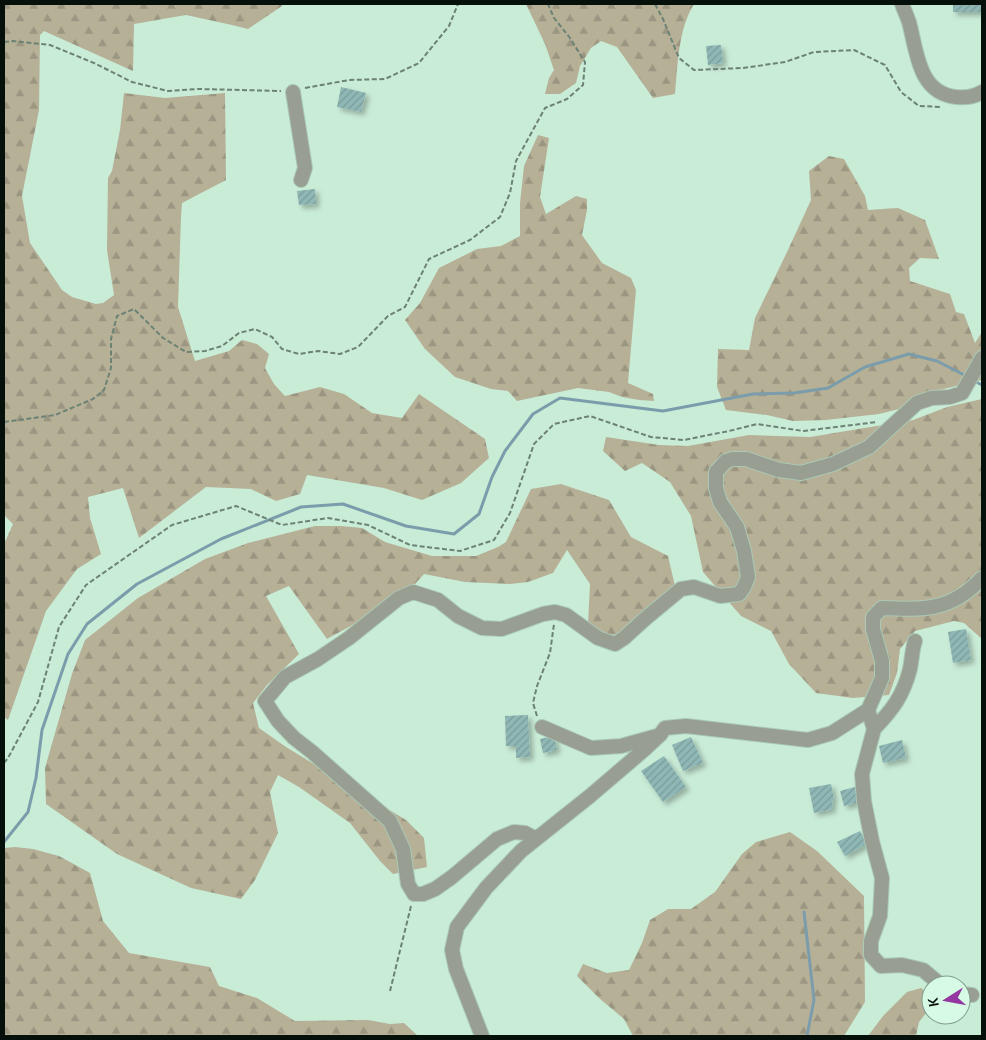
<svg xmlns="http://www.w3.org/2000/svg" width="986" height="1040" viewBox="0 0 986 1040" font-family="Cabin,sans-serif">
<style>
.forest{fill:url(#forest-firs)}
.lines{fill:none;stroke-linecap:round;stroke-linejoin:round}
.stream{stroke:#7b9dab;stroke-width:3}
.building{fill:url(#building-hatch);filter:url(#shadow)}
.minor-casing{stroke:#aac9b6;stroke-width:16}
.path{stroke:#6b8275;stroke-width:2;stroke-dasharray:5 2.5;stroke-linecap:butt}
.minor{stroke:#989e91;stroke-width:14}
</style>
<defs>
<pattern id="forest-firs" width="22" height="20" patternUnits="userSpaceOnUse" patternTransform="scale(1.25)"><rect width="22" height="20" fill="#b6b097"/><path d="M5 1l3.5 6h-7zM16 11l3.5 6h-7z" fill="#9b9681"/></pattern>
<pattern id="building-hatch" width="6" height="6" patternUnits="userSpaceOnUse" patternTransform="scale(1.25)"><rect width="6" height="6" fill="#8fb7b5"/><path d="M-1 1l2-2M0 6l6-6M5 7l2-2" fill="none" stroke="#7a9c9a"/></pattern>
<filter id="shadow"><feDropShadow dx="3.5" dy="3.5" stdDeviation="2.5" flood-color="#0004"/></filter>
</defs>
<rect width="100%" height="100%" fill="#c9ecd7"/>
<!-- forest -->
<path class="forest" d="M4 4H281L282 6 248 29 232 25 186 15 134 24 133 71 44 31 40 35 39 110 22 196 30 243 62 290 72 297 96 304 103 303 114 295 107 250 108 178 112 171 120 130 124 93 165 98 225 93 226 180 182 203 181 216 178 307 195 361 229 351 242 340 257 344 269 354 265 368 274 384 285 396 320 387 344 394 372 413 402 418 419 394 485 439 489 458 461 483 422 500 384 488 307 475 300 494 276 501 251 489 206 487 139 538 123 488 88 497 90 518 101 554 77 569 46 611 8 720 4 717V544L13 524 4 515Z
M526 4H694C678 30 678 64 675 94L653 98 617 47 601 41 591 48 580 66 576 83 560 94H545L549 78 554 70 545 44Z
M538 135 549 138 540 197 546 214 576 196 587 199V210L582 235 602 263 631 278 636 290 628 383 653 394 654 401 639 400 622 397 609 392 578 388 517 401 508 391 491 389 455 377 425 349 405 320 420 303 439 268 477 249 501 246 520 236V203L524 166Z
M829 156 844 159 865 196 868 210 898 208 925 220 939 259 920 258 909 268 910 281 950 294 956 312 964 314 975 343 982 332V380L914 396 899 409 879 414 826 420 793 421 767 415 726 410 717 387 718 349 749 350 755 318 788 250 811 200 809 171Z
M982 399V639L964 623 954 621 915 631 900 649 897 673 889 695 853 698 816 693 789 664 771 631 741 616 703 572 691 516 670 482 642 463 625 471 603 451 606 437 659 445 688 446 749 435 810 437 913 420 947 407Z
M561 484 609 500 631 537 668 556 675 586 623 633 608 636 588 624 590 584 567 550 553 573 528 582 510 584 465 582 424 574 415 584 402 589 358 622 327 639 289 586 266 596 299 654 267 685 253 703 259 728 286 747 406 820 424 838 427 867 393 874 380 861 350 823 299 787 278 775 270 792 278 833 255 880 241 899 191 888 117 854 46 804 45 768 72 674 85 640 138 598 205 559 248 543 315 526H341L362 528 385 542 432 556H476L498 547 506 542 531 489Z
M790 832 817 851 864 896 865 1002 844 1036H633L624 1019 599 998 577 976 583 964 607 973 629 970 642 943 650 920 668 909H691L715 892 742 854 756 842Z
M15 847 33 849 59 856 90 873 103 921 129 953 210 967 219 986 257 998 295 1021 368 1020 390 1024 404 1023 418 1036H4V848Z
M921 988 931 996V1007L919 1022 916 1036H868L883 1016 907 992Z"/>
<g class="lines">
<!-- stream -->
<path class="stream" d="M974 381 982 385
M4 842 28 812 36 778 42 730 68 654 87 624 137 584 221 539 301 507 343 504 406 526 454 534 479 514 492 477 505 451 533 414 560 398 663 411 753 394 794 393 828 388 865 367 909 354 937 361 966 376
M804 912 814 1000 807 1036"/>
</g>
<!-- building -->
<path class="building" d="M953 4H981V12H953Z
M721 45 723 63 708 65 706 46Z
M341 87 366 93 361 112 337 107Z
M315 189 316 204 299 205 297 191Z
M966 629 971 660 953 663 948 632Z
M528 715 530 757 516 758V746H506L505 716Z
M554 736 557 750 543 753 540 739Z
M691 737 703 763 683 771 672 745Z
M902 740 906 758 883 763 879 746Z
M664 756 686 787 663 802 641 771Z
M831 784 834 800 832 801 833 809 814 813 809 788Z
M855 787 859 802 844 806 840 791Z
M860 831 867 844 845 856 837 842Z"/>
<g class="lines">
<!-- minor casing -->
<g class="minor-casing">
<path id="minor" d="M902 4C904 10 907 16 909 22 917 51 918 93 956 97 965 98 974 97 982 92
M293 92 305 168 301 180
M868 710 874 729 862 774 864 801 872 841 882 878 880 916 871 941V955L881 966 902 965 923 970 941 985
M542 727 591 748 621 746 657 736
M874 729C893 709 903 696 910 669 912 659 912 650 915 641
M536 839 525 833 514 832 497 839 452 877 435 889 423 894H414L408 884 403 849 390 821 312 752 294 738 278 721 265 701 285 677 318 659 349 638 399 598 413 592 438 600 458 616 482 628 502 629 543 614 555 612 566 615 598 638 615 644 624 638 646 618 681 589 694 587 720 596 739 594 744 587 748 577 744 551 737 527 720 502 716 488V472L726 461 733 459H746L779 470 801 473 833 464 869 447 917 403 932 398 950 397 962 393 982 358
M961 994 972 995
M482 1036 456 969 452 950 457 927 486 888 521 851 590 796 645 749 660 735 665 728 686 726 808 740 832 733 868 710 882 678V661L873 629V617L882 608C924 610 951 611 982 578"/>
</g>
<!-- path -->
<path class="path" d="M655 4 663 19 679 58 694 70 743 68 785 62 814 52 854 50 885 65 901 92 919 106 942 107
M4 42 13 41 50 45 94 63 132 82 168 91 199 89 281 91
M305 88 349 80 385 79 419 63 449 26 458 4
M4 422 55 415 93 399 104 390 111 368V339L117 316 134 309 163 338 186 352 205 351 222 346 239 333 255 329 272 337 282 349 299 354 318 351 340 354 358 347 388 316 405 307 429 259 470 240 500 217 510 193 516 161 545 108 567 99 583 85 585 62 570 38 554 18 548 4
M537 716 533 703 537 686 550 653 554 624
M4 763 8 758 38 702 59 627 86 585 172 525 236 506 282 525 328 518 368 525 410 545 460 551 494 540 510 513 534 444 554 424 590 416 651 437 684 440 729 431 757 424 803 431 877 422
M390 991 411 906"/>
<!-- minor -->
<use href="#minor" class="minor"/>
</g>
<!-- border -->
<rect width="986" height="1040" fill="none" stroke="#05100a" stroke-width="10"/>
<!-- north arrow -->
<g transform="translate(946 1000) rotate(259)"><circle r="24" fill="#d6fae4" stroke="#829c8d"/>
<path d="M0-4L9 19L0 12L-9 19Z" fill="#9537a0"/>
<text y="-8" font-size="14" font-weight="bold" text-anchor="middle" fill="#05100a">K</text>
</g>
</svg>
